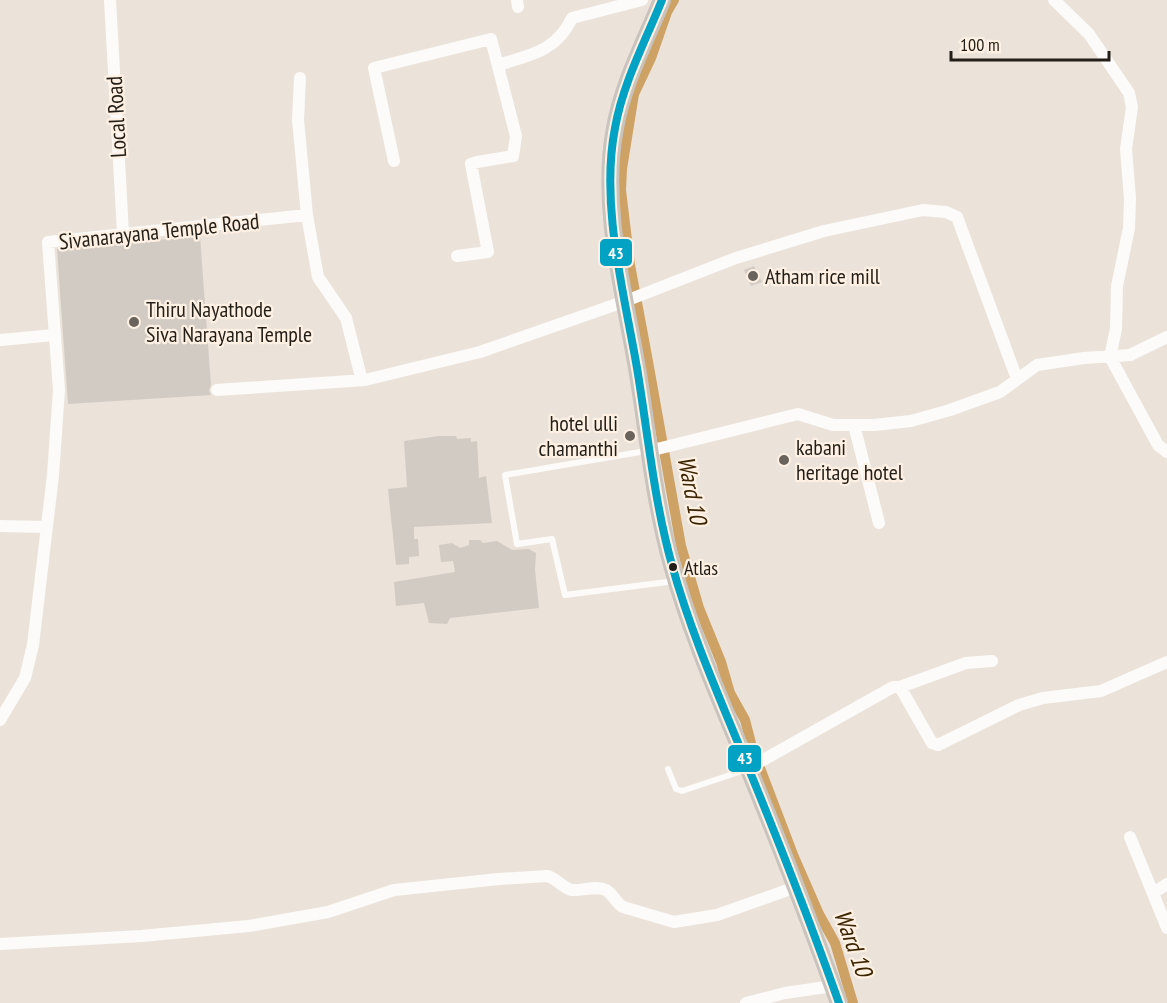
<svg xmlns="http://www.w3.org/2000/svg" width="1167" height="1003" viewBox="0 0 1167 1003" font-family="'PT Sans Narrow',sans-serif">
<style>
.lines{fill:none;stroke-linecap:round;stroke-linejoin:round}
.canal{stroke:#cda264;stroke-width:10}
.building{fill:#d2cbc3}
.lane{stroke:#fcfbf9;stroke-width:6}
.street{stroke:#fcfbf9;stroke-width:12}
.secondary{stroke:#c8c3bd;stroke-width:18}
.bus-1-casing{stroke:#fef1e3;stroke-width:12}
.bus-1{stroke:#02a2c5;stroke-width:8}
.poi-dot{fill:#69635b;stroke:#fef1e3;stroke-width:2}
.bus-dot{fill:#231e17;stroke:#fef1e3;stroke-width:2}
.labels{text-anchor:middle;stroke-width:4.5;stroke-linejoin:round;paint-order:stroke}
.bus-label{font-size:20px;fill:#231e17;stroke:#fef1e3;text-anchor:start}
.street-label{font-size:22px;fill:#231e17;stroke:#fef1e3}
.poi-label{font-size:22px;fill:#231e17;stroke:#fef1e3;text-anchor:start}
.water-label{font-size:24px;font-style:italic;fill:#3c2400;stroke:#fef1e3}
.line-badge{stroke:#fef1e3;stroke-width:2}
.badge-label{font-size:16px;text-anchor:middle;font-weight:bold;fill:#fff}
</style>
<rect width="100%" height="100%" fill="#ebe3da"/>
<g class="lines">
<!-- canal -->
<path class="canal" d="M674 0 667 12 651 58 634 94 622 169 621 190 630 265 647 356 681 546 699 608 721 662 730 693 745 720 752 747 794 857 819 914 835 943 853 1003"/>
</g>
<!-- building -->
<path class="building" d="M200 236 211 385 209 390 211 395 68 404 57 249Z
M754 266 762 282 751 286 744 270Z
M439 436H456L457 439 471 438V442L477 441 479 478 486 476 492 523 414 527V539H418L419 556 409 557V564L396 565 388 489 407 487 404 441Z
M469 540H480L483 543 497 541 512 550 529 549 536 553 535 570 539 608 450 618 447 624 429 623 424 603 396 606 394 582 455 572 453 561 441 562 439 545 452 543 460 548 469 545Z"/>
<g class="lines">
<!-- lane -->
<path class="lane" d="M646 451 505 475 517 544 552 539 565 595 675 581
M668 769 676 789 682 791 745 770"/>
<!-- street -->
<path class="street" d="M110 0 123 233
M517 0 518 7
M1054 0 1089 34 1129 93 1132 107 1126 149 1130 199 1129 228 1117 286 1116 329 1110 357 1158 445 1167 452
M498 65C530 55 557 51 572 18L642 0
M300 78 298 120 307 215
M394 161 374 68 491 39 516 136 513 156 477 162 471 164 488 252 457 256
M0 340 54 335
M217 390 365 380
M854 425 879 523
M649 451 798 414 833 425H874L911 421 950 410 1000 392 1037 365 1084 358 1130 355 1167 337
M0 526 47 527
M900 687 966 663 992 661
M0 720 25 678 33 645 53 475 59 390 48 242 307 215 318 277 346 318 361 377 365 380 480 352 623 302 736 258 824 231 923 210 946 212 957 217 1017 379
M749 768 893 687H900L932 743 938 745 1019 705 1043 698 1101 691 1167 662
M1130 837 1167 928
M1153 893 1167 884
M0 944 141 936 249 926 328 912 394 890 499 879 547 876C557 878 562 888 572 890 582 891 596 885 606 890 613 894 616 903 623 907L674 922 717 915 796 887
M746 1003 785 993 833 986"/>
<!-- secondary -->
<path class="secondary" d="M662 0C645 42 623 83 615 128 600 205 624 292 637 368 648 434 654 501 672 565 691 634 721 701 748 767 780 845 811 924 839 1003"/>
<!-- bus-1 casing -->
<g class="bus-1-casing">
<path id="bus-1" d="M662 0C645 42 623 83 615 128 600 205 624 292 637 368 648 434 654 501 672 565 691 634 721 701 748 767 780 845 811 924 839 1003"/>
</g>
<!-- bus-1 -->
<use href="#bus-1" class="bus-1"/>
</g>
<!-- markers -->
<g class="poi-dot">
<circle cx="753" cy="276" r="6"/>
<circle cx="134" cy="322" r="6"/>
<circle cx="630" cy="436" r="6"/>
<circle cx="784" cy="460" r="6"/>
</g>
<circle class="bus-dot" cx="673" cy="567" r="5"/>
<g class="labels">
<!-- bus labels -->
<g class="bus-label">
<text x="684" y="575">Atlas</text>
</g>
<!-- street labels -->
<g class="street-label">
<text transform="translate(116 117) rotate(-93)" y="8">Local Road</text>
<text transform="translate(159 231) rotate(-6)" y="8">Sivanarayana Temple Road</text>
</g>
<!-- poi labels -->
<g class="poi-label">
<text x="765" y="284">Atham rice mill</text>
<text x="146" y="317">Thiru Nayathode<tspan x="146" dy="25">Siva Narayana Temple</tspan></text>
<text x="618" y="431" text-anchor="end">hotel ulli<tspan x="618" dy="25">chamanthi</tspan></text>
<text x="796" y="455">kabani<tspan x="796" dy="25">heritage hotel</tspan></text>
</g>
<!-- water labels -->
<g class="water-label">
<text transform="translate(692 490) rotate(79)" y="8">Ward 10</text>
<text transform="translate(853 943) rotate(70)" y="8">Ward 10</text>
</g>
</g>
<g class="line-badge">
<rect x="599" y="238" width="34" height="29" rx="6" fill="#02a2c5"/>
<rect x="727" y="744" width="35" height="29" rx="6" fill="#02a2c5"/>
</g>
<g class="badge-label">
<text x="616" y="259">43</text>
<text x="745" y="764">43</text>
</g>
<!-- scale -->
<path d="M951 51v9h158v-9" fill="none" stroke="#231e17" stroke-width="3"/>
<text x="960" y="51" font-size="18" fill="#231e17" stroke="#fef1e3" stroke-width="4.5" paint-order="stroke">100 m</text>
</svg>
